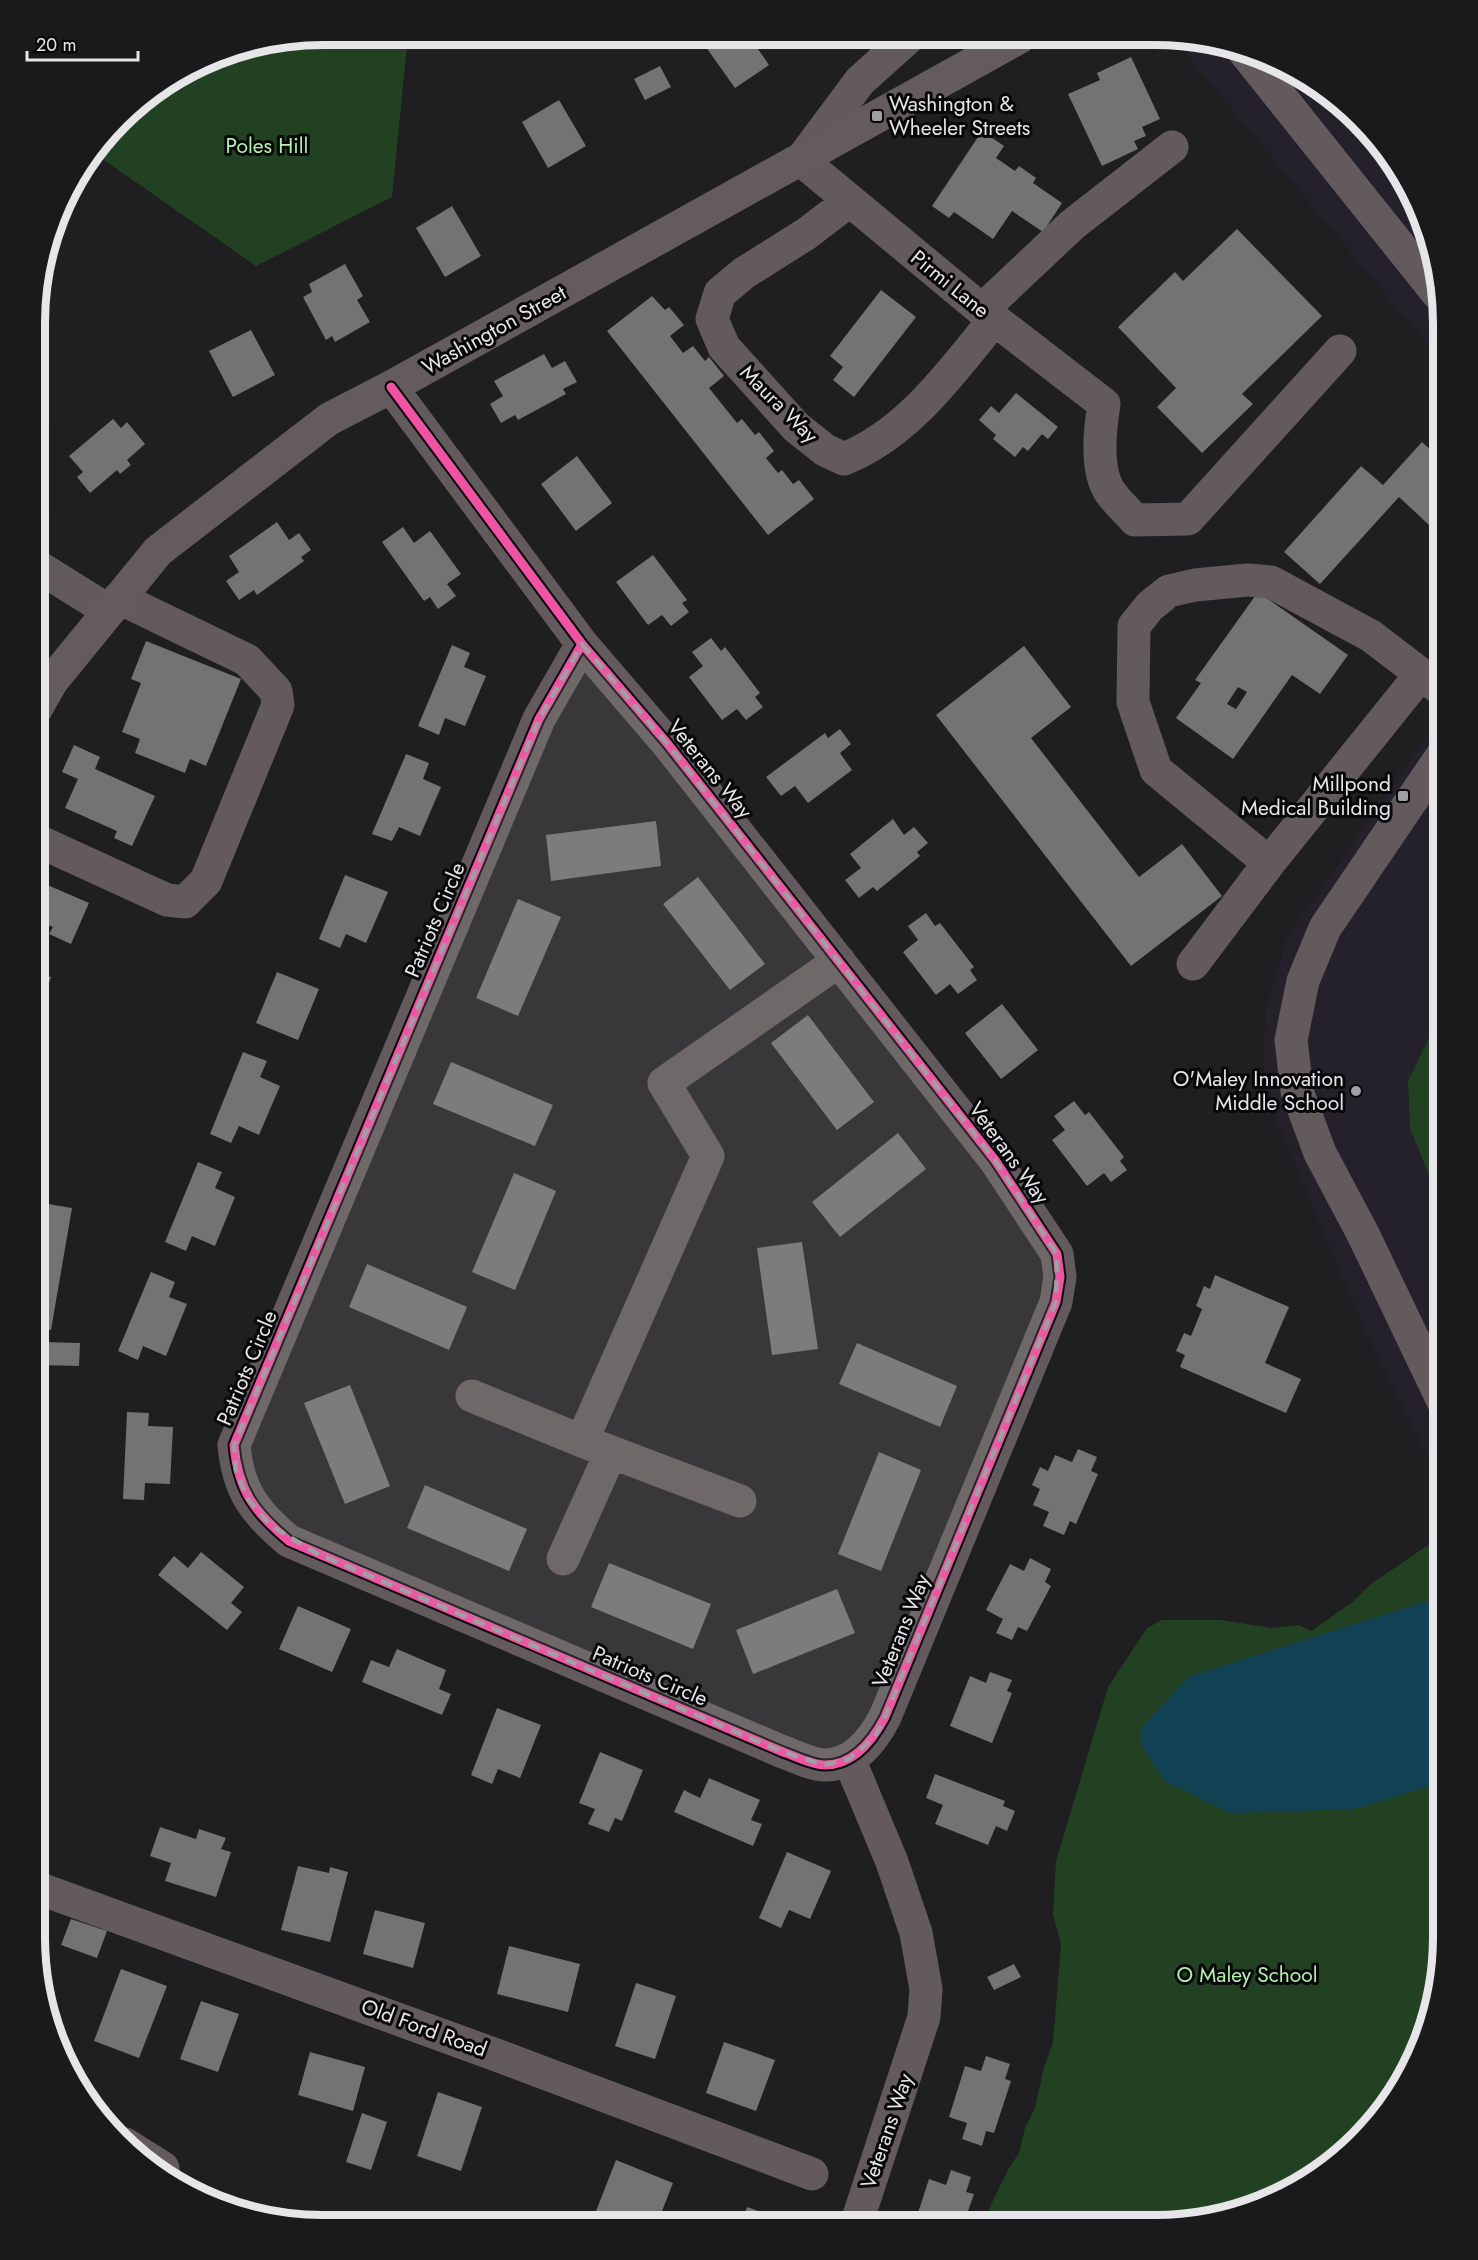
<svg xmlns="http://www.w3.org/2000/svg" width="1478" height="2260" viewBox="0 0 1478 2260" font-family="Jost,sans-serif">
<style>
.built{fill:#25212b}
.green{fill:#224022}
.water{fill:#134254}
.building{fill:#737275;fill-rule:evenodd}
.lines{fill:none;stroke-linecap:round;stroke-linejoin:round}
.minor{stroke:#625a5c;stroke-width:33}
.major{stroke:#635b5d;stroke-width:33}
.cycleway-casing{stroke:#08080a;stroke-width:13}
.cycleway{stroke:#f153a3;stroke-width:9}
.marked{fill:#a09fa2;fill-opacity:0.2;stroke:#a09fa2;stroke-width:4.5;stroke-dasharray:12 8;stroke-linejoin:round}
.poi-dot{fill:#a09fa2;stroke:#08080a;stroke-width:2}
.labels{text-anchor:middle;stroke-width:6;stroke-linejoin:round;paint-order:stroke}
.poi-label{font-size:21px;fill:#e6e5e8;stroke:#08080a;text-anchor:end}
.park-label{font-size:21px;fill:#b2efae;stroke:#08080a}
.street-label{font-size:21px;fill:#e6e5e8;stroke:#08080a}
.rim{fill:none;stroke:#e6e5e8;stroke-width:8}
</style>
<rect width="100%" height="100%" fill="#1f1e21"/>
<!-- built -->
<path class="built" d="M1172 37H1193L1266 57 1331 94 1384 147 1421 212 1443 323V363Z
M1443 713V1485L1370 1342 1276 1119 1263 1063 1266 1007 1287 938Z"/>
<!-- green -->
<path class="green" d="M323 35H408L392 197 256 266 94 153 133 106 230 50Z
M1443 1021V1192L1432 1191 1433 1185 1410 1128 1408 1081 1434 1028Z
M1443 1535V1957L1428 2030 1395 2098 1345 2154 1266 2203 1156 2225H981L1009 2168 1019 2153 1025 2128 1035 2108 1044 2067 1053 2043 1061 1944 1053 1914 1056 1861 1108 1687 1147 1628 1162 1620H1221L1271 1628 1299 1625 1311 1631 1354 1601 1371 1584Z"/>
<!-- water -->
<path class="water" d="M1432 1191 1443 1192V1215L1432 1196Z
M1443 1596V1782L1355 1809 1230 1813 1164 1780 1142 1746 1140 1730 1188 1677Z"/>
<!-- building -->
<path class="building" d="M698 36H749L769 65 735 88Z
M1131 57 1160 119 1142 127 1146 136 1134 141 1138 149 1102 166 1068 94 1100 80 1097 73Z
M660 66 671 87 645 100 634 79Z
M559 100 586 146 548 168 522 122Z
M982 131 1004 146 996 158 1015 171 1019 166 1036 178 1033 183 1062 203 1043 232 1012 211 993 239 954 212 949 218 932 206Z
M452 206 481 256 445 277 416 228Z
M1237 229 1322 316 1242 394 1253 404 1202 453 1157 407 1176 388 1118 327 1175 272 1183 281Z
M345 264 363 296 357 300 370 322 335 342 332 336 326 340 303 297 312 292 309 284Z
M881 290 916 317 854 397 833 380 843 367 830 356Z
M652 296 665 310 669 307 684 325 670 336 683 353 693 346 705 361 709 357 724 376 709 388 737 423 742 419 755 435 759 432 774 451 766 458 778 473 782 470 793 484 799 480 814 499 768 535 607 331Z
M251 330 275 375 233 397 209 351Z
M544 354 552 368 565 361 577 382 563 389 566 394 518 420 515 415 501 423 490 404 503 396 494 381Z
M1016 393 1058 427 1048 439 1042 434 1028 451 1023 447 1015 457 993 439 996 435 979 420 991 406 999 413Z
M113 419 121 428 127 422 145 444 127 460 131 465 120 474 117 470 90 493 77 477 83 472 69 456Z
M1422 442 1443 461V538L1399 497 1320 584 1284 552 1361 466 1383 485Z
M577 456 612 503 576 531 541 484Z
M277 522 289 540 299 533 311 550 301 557 304 561 257 595 254 590 239 600 226 581 239 572 229 556Z
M403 527 414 543 430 531 461 574 447 584 456 596 438 609 430 597 424 601 382 542Z
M653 555 687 600 682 603 689 612 671 626 662 615 648 625 616 582Z
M1258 592 1348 655 1320 694 1292 675 1233 759 1176 718 1201 683 1195 680ZM1238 687 1247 692 1236 709 1227 704Z
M711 638 721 651 725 647 760 693 755 697 763 707 746 720 737 709 722 720 689 677 703 666 692 652Z
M146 641 241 679 206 766 190 759 185 773 135 753 140 739 122 732 141 683 131 679Z
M452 645 470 653 464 667 486 676 465 726 445 718 439 735 418 726Z
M1024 646 1071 707 1031 738 1139 877 1182 844 1222 896 1131 966 936 715Z
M840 729 851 744 840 753 852 770 808 803 795 786 781 796 766 777 825 733 828 738Z
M74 745 100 757 95 769 155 796 132 846 114 838 117 831 65 808 78 779 62 772Z
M406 754 429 763 423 779 441 787 420 836 399 827 392 841 372 834Z
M893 819 904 835 914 827 928 843 917 852 920 856 877 891 873 887 859 898 845 880 861 868 850 854Z
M656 821 661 866 551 881 546 835Z
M345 875 388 892 366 943 346 934 340 948 319 939Z
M698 877 765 964 730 990 663 904Z
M36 880 89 903 71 944 49 934 53 927 36 920Z
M518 899 561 917 518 1016 476 998Z
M926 913 935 926 940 923 974 967 970 970 977 980 958 994 950 984 936 995 903 952 918 940 908 926Z
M277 972 319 989 298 1040 256 1023Z
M36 973 51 977 41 1006 36 1004Z
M1002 1004 1038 1050 1001 1079 965 1033Z
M808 1015 874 1102 837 1130 771 1043Z
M243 1052 267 1061 260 1077 280 1086 259 1135 239 1126 231 1143 210 1134Z
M451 1062 553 1105 535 1146 433 1104Z
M1074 1101 1085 1115 1089 1112 1124 1157 1120 1161 1127 1170 1111 1182 1104 1173 1087 1186 1052 1140 1065 1130 1054 1116Z
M898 1133 926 1169 840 1237 812 1202Z
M198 1162 222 1172 215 1188 235 1197 215 1246 192 1236 186 1251 165 1242Z
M514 1173 556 1191 515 1290 472 1272Z
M36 1202 72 1208 51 1330 35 1327 36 1263 42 1235 36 1234Z
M802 1242 818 1349 772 1355 757 1248Z
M367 1264 467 1307 449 1350 349 1307Z
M151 1272 175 1282 169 1297 187 1304 166 1356 143 1346 138 1360 118 1351Z
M1215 1275 1289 1307 1265 1363 1301 1379 1286 1413 1180 1367 1185 1355 1176 1351 1184 1333 1191 1336 1202 1309 1196 1306 1204 1286 1210 1289Z
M42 1342 80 1343 79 1366 41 1365Z
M857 1343 957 1386 940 1427 839 1384Z
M350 1385 390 1486 345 1504 304 1403Z
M127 1412 149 1413 148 1426 173 1427 170 1484 145 1483 144 1500 123 1499Z
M1078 1449 1097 1457 1091 1471 1098 1474 1076 1524 1070 1521 1064 1535 1043 1526 1049 1512 1033 1505 1040 1489 1032 1485 1040 1467 1048 1471 1055 1455 1072 1462Z
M879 1452 921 1470 881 1571 838 1554Z
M425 1485 527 1529 509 1571 407 1528Z
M201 1552 244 1587 231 1603 242 1612 227 1630 158 1575 174 1556 188 1568Z
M1030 1558 1051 1569 1045 1582 1051 1586 1027 1631 1018 1627 1012 1640 996 1633 1003 1619 986 1610 1010 1564 1024 1571Z
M609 1563 711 1604 693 1649 591 1607Z
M837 1589 855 1633 753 1674 736 1630Z
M298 1606 351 1629 332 1672 279 1649Z
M397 1649 446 1670 439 1689 451 1694 442 1715 362 1682 371 1660 389 1667Z
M990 1672 1012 1680 1007 1691 1012 1693 992 1743 950 1726 970 1676 986 1683Z
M497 1708 541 1725 520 1778 498 1769 492 1784 471 1775Z
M600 1752 643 1770 622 1821 615 1818 609 1832 588 1824 595 1809 579 1803Z
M935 1774 1005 1801 1003 1806 1015 1811 1007 1831 996 1826 988 1845 935 1824 943 1805 926 1798Z
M709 1778 760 1800 751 1820 762 1824 753 1846 674 1812 684 1790 700 1798Z
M160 1827 196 1839 199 1829 226 1838 221 1849 231 1852 216 1897 165 1881 171 1863 150 1856Z
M787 1852 831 1871 810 1919 789 1910 781 1928 759 1918Z
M298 1866 329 1873 330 1867 348 1872 330 1942 281 1930Z
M375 1910 425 1923 413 1968 363 1954Z
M71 1919 107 1931 97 1958 61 1945Z
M509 1946 580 1964 568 2012 497 1994Z
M1014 1964 1021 1977 994 1990 987 1977Z
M121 1969 167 1986 139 2058 94 2041Z
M636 1983 676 1996 655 2059 615 2046Z
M201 2001 239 2014 218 2072 180 2059Z
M724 2042 775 2060 756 2111 706 2093Z
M310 2052 365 2067 353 2111 298 2095Z
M986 2056 1010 2064 1005 2079 1011 2081 994 2133 986 2131 982 2146 962 2139 967 2123 949 2117 965 2066 981 2071Z
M438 2092 482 2107 461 2171 417 2156Z
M362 2113 387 2122 371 2170 346 2162Z
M616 2160 673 2183 657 2224H633L618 2218 616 2224H591Z
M951 2170 971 2177 966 2192 974 2194 963 2225H914L929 2179 946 2185Z
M195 2193 223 2197 222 2206 213 2204Z
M747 2207 795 2224H722L726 2214 743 2220Z"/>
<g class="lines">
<!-- minor -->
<path class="minor" d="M910 36 860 81 801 160 982 310 1104 404C1100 429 1095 469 1110 492 1117 502 1127 511 1135 520L1188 519 1340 351
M1243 50 1438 294
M848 202 806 234 744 273 720 293 712 319 724 347 796 427 825 450 844 459C909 433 951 372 994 320
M982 310 1072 225 1172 147
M391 387 582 644 667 743 995 1160 1057 1254 1060 1277 1056 1302 885 1717C873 1740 854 1765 825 1765 812 1765 795 1756 783 1752L289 1541C254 1512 238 1490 234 1445L539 719 582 644
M37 566 109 611
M36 840 167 900 185 902 206 881 278 705 276 691 247 660 119 598
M1269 863 1156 770 1133 702 1134 626 1150 606 1169 591 1195 585 1248 580 1271 582 1371 636 1443 691
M1193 964 1269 863 1421 674
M472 1396 582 1441
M1443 1401 1363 1234 1320 1153 1297 1091 1291 1040 1303 981 1325 928 1443 754
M740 1501 582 1441 708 1156 664 1083 839 961
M563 1559 611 1452
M849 1759 892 1862 916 1933 926 1989 924 2017 856 2225
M35 1887 499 2056 812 2174
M125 2144 163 2168"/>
<!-- major -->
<path class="major" d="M36 709 52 681 158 551 329 419 391 387 1020 37"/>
<!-- cycleway casing -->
<g class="cycleway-casing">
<path id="cycleway" d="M391 387 582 644 667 743 995 1160 1057 1254 1060 1277 1056 1302 885 1717C873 1740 854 1765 825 1765 812 1765 795 1756 783 1752L289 1541C254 1512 238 1490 234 1445L539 719 582 644"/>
</g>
<!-- cycleway -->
<use href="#cycleway" class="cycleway"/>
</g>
<!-- marked area -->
<path class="marked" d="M582 644 667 743 995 1160 1057 1254 1056 1302 885 1717 874 1738 849 1759 824 1765 783 1752 316 1553 270 1525 248 1499 236 1471 234 1445 539 719Z"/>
<!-- markers -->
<g class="poi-dot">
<rect x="871" y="110" width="12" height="12" rx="3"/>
<rect x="1397" y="790" width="12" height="12" rx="3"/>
<circle cx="1356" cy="1091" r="6"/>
</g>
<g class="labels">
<!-- poi labels -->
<g class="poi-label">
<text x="889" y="111" text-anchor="start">Washington &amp;<tspan x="889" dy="24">Wheeler Streets</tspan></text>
<text x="1391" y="791">Millpond<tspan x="1391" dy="24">Medical Building</tspan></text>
<text x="1344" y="1086">O'Maley Innovation<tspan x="1344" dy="24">Middle School</tspan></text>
</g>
<!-- park labels -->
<g class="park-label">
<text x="267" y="153">Poles Hill</text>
<text x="1247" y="1982">O Maley School</text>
</g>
<!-- street labels -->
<g class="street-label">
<text transform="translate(950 284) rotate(39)" y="7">Pirmi Lane</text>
<text transform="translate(494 330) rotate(-29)" y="7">Washington Street</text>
<text transform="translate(779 404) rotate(45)" y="7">Maura Way</text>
<text transform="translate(710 769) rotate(51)" y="7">Veterans Way</text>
<text transform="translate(435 920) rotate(-67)" y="7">Patriots Circle</text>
<text transform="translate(1009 1153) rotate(54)" y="7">Veterans Way</text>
<text transform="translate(247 1368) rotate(-67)" y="7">Patriots Circle</text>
<text transform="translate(901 1631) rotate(-68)" y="7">Veterans Way</text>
<text transform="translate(650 1676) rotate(23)" y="7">Patriots Circle</text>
<text transform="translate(424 2028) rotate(20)" y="7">Old Ford Road</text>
<text transform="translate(887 2131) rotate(-71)" y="7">Veterans Way</text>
</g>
</g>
<!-- crop -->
<path d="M0 0H1478V2260H0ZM323 45H1155A278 278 0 0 1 1433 323V1937A278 278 0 0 1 1155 2215H323A278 278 0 0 1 45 1937V323A278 278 0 0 1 323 45Z" fill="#1a1a1c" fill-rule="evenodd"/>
<path class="rim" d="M323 45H1155A278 278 0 0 1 1433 323V1937A278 278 0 0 1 1155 2215H323A278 278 0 0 1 45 1937V323A278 278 0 0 1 323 45Z"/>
<!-- scale -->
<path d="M27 51v9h111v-9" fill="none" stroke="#e6e5e8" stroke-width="3"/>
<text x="36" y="51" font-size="18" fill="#e6e5e8" stroke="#08080a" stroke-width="4.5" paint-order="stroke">20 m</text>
</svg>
